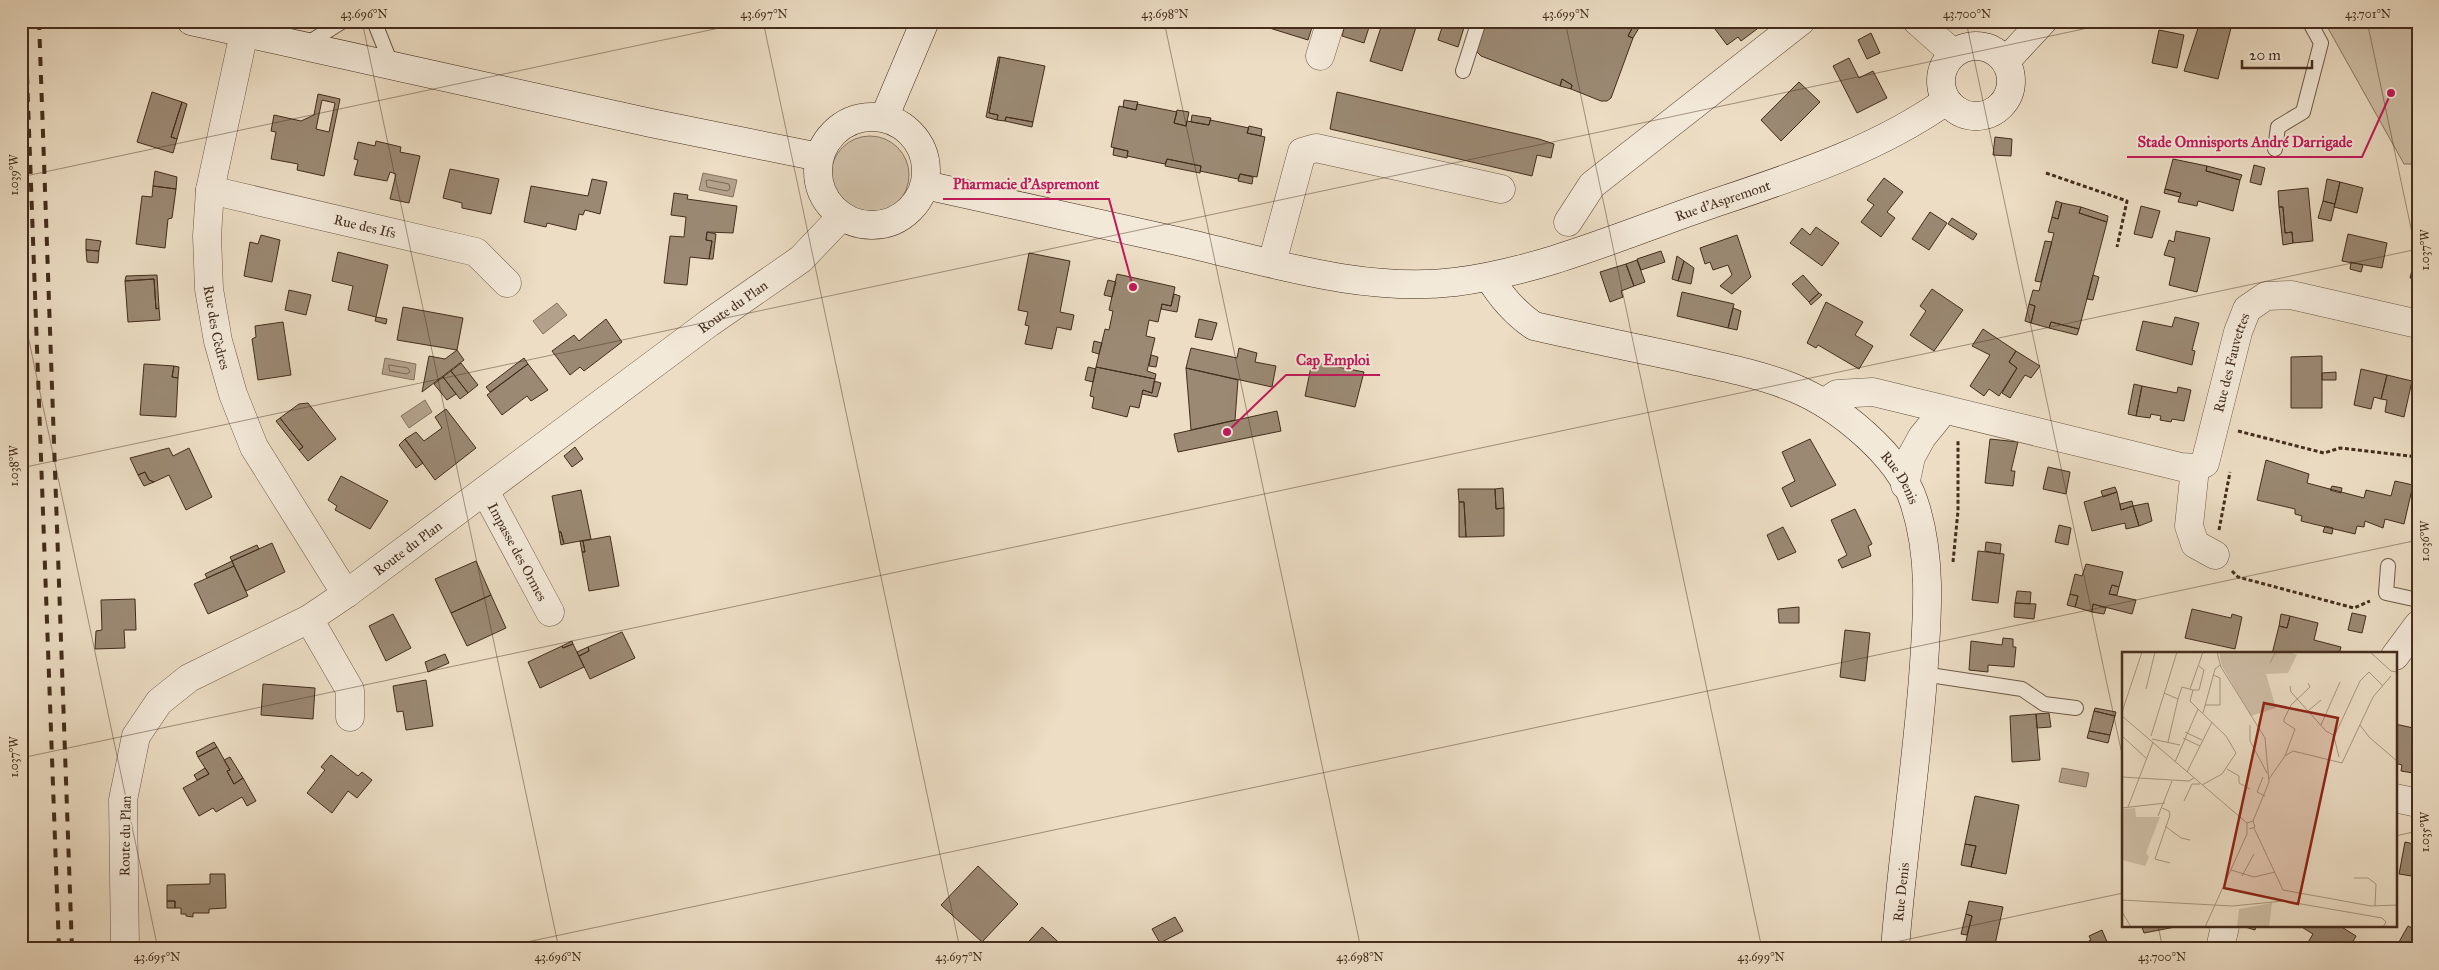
<svg xmlns="http://www.w3.org/2000/svg" width="2439" height="970" viewBox="0 0 2439 970" font-family="'IM FELL Great Primer',serif">
<style>
.green{fill:#cfbfa7;stroke:#897662}
.water{fill:#b3a18b;stroke:#86735f}
.lines{fill:none;stroke-linecap:round;stroke-linejoin:round}
.shore{stroke:#7b6754;stroke-width:1}
.building{fill:#9b8973;stroke:#432d1c;fill-rule:evenodd}
.lane-casing{stroke:#6d5946;stroke-width:16}
.street-casing{stroke:#6d5946;stroke-width:29}
.secondary-casing{stroke:#432d1c;stroke-width:29}
.path{stroke:#432d1c;stroke-width:3;stroke-dasharray:4 2.5;stroke-linecap:butt}
.lane{stroke:#f3e9d9;stroke-width:14}
.street{stroke:#f3e9d9;stroke-width:28}
.secondary{stroke:#f3e9d9;stroke-width:28}
.rail{stroke:#432d1c;stroke-width:4;stroke-dasharray:9 9;stroke-linecap:butt}
.ticks{fill:none;stroke:#432d1c;stroke-width:1;stroke-opacity:0.45}
.labels{text-anchor:middle;stroke-width:4;stroke-linejoin:round;paint-order:stroke}
.street-label{font-size:14px;fill:#432d1c;stroke:#f3e9d9}
.inset-road{fill:none;stroke:#a89781;stroke-width:1}
.view{fill:#8f2418;fill-opacity:0.15;stroke:#8f2418;stroke-width:2.5}
.inset-edge{fill:none;stroke:#432d1c;stroke-width:2.5}
.leader{fill:none;stroke:#c2185b;stroke-width:2}
.callout-dot{fill:#c2185b;stroke:#f3e9d9;stroke-width:2}
.callout-label{font-size:15px;text-anchor:middle;font-weight:bold;fill:#c2185b;stroke:#f3e9d9;stroke-width:4;stroke-linejoin:round;paint-order:stroke}
.neatline{fill:none;stroke:#432d1c;stroke-width:2}
.ticks-label{font-size:12px;text-anchor:middle;fill:#432d1c}
</style>
<rect width="100%" height="100%" fill="#ecddc4"/>
<filter id="stains"><feTurbulence type="fractalNoise" baseFrequency=".004" numOctaves="4"/><feColorMatrix values="0 0 0 0 .2 0 0 0 0 .09 0 0 0 0 .02 0 0 0 .5 -.17"/></filter>
<radialGradient id="worn" r=".72"><stop offset=".6" stop-color="#630" stop-opacity="0"/><stop offset="1" stop-color="#630" stop-opacity=".3"/></radialGradient>
<!-- green -->
<path class="green" d="M2324 21H2418V164H2404Z
M831 175a39 39 0 1 1 78 0a39 39 0 1 1-78 0Z"/>
<!-- water -->
<path class="water" d="M703 173 737 180 733 197 699 190Z
M557 303 567 315 543 334 533 321Z
M385 358 416 364 414 380 382 374Z
M425 400 432 412 409 428 401 416Z
M2062 768 2089 773 2086 787 2059 782Z"/>
<g class="lines">
<!-- shore -->
<path class="shore" d="M709 180 729 184 730 189 727 191 707 187 706 181Z
M389 365 408 368 410 372 407 374 390 371Z"/>
</g>
<!-- building -->
<path class="building" d="M1247 21H1314L1308 40Z
M1346 21H1371L1364 43 1342 36Z
M1383 21H1418L1402 71 1370 61Z
M1444 21H1466L1458 47 1438 40Z
M1487 21H1636L1628 36 1633 38 1611 98 1607 101H1601L1571 89 1572 85 1562 79 1560 86 1481 56 1477 52V46Z
M1636 21H1643L1633 38 1628 36Z
M1709 21H1758L1754 24 1757 29 1741 41 1738 37 1727 45Z
M2207 21H2232L2231 28 2206 23Z
M2200 22 2231 28 2218 79 2184 71Z
M2159 30 2184 35 2177 68 2152 63Z
M1871 33 1880 53 1867 59 1858 40Z
M998 57H1000L989 113 998 115 997 120 986 117Z
M1000 57 1045 66 1033 122 1006 117 1005 121 997 120 998 115 989 113Z
M1849 58 1859 78 1873 71 1887 98 1857 113 1833 66Z
M1562 79 1572 85 1571 89 1560 86Z
M1799 82 1820 102 1781 141 1761 120Z
M152 92 182 102 171 137 177 139 173 153 137 142Z
M1337 92 1539 139 1554 144 1551 158 1537 155 1532 176 1330 129Z
M318 94 340 99 324 176 297 170 298 164 271 159 276 132 271 131 274 115 301 121 314 115ZM322 100 335 103 329 132 316 129Z
M1124 100 1138 102 1136 110 1123 107Z
M182 102 187 104 177 139 171 137Z
M1137 104 1177 112 1174 123 1186 126 1187 121 1209 125 1210 120 1249 128 1247 133 1265 137 1257 177 1240 174 1238 179 1200 171 1201 166 1167 159 1165 164 1127 156 1128 151 1111 147 1119 106 1136 110Z
M1177 110 1189 112 1186 126 1174 123Z
M1192 115 1211 118 1209 125 1191 122Z
M1006 117 1033 122 1032 127 1005 121Z
M1249 126 1262 129 1261 136 1247 133Z
M1995 137 2012 139 2011 156 1993 155Z
M376 141 401 147 400 152 420 156 409 203 390 199 396 174 390 172 387 181 354 175 358 160 354 159 358 142 375 146Z
M1114 148 1128 151 1127 158 1113 155Z
M1167 159 1201 166 1200 173 1165 166Z
M2173 159 2207 166 2206 171 2240 180 2233 211 2198 201 2197 206 2178 202 2181 193 2165 189Z
M2254 165 2265 168 2261 185 2250 182Z
M2207 166 2242 175 2240 180 2206 171Z
M450 169 499 179 491 214 462 208V203L443 198Z
M155 171 177 177 176 189 153 186Z
M1240 174 1253 177 1252 184 1238 181Z
M1884 178 1903 192 1887 212 1895 218 1881 237 1861 222 1874 205 1867 200Z
M592 179 607 182 600 214 585 210 583 215 579 214 576 230 547 223 546 227 524 222 531 186 588 196Z
M2327 179 2340 182 2335 204 2323 201Z
M2340 182 2363 188 2357 213 2334 207Z
M153 186 176 189 172 218 168 219 165 248 136 244 142 196 152 197Z
M2308 188 2313 241 2293 243 2292 232 2285 233 2283 207H2279L2278 191Z
M2165 189 2181 193 2180 197 2164 193Z
M674 193 688 195 687 199 737 206 733 233 707 232 706 240 712 241 709 259 690 257 687 285 664 283 670 236 684 237 686 217 671 215Z
M2056 201 2062 203 2058 219 2052 217Z
M2323 201 2335 204 2331 221 2318 218Z
M2062 203 2081 207 2079 213 2107 222 2079 329 2051 322 2049 328 2031 323 2035 306 2029 304 2033 290 2039 291 2054 233 2048 232 2052 217 2058 219Z
M2141 206 2160 211 2152 238 2134 234Z
M2081 207 2108 216 2107 222 2079 213Z
M2279 207H2283L2285 233 2292 232 2293 243 2283 245Z
M1930 212 1947 223 1929 250 1912 239Z
M1952 218 1977 234 1973 240 1948 224Z
M1816 227 1839 243 1822 266 1790 243 1802 228 1810 235Z
M2176 231 2210 238 2197 292 2169 285 2175 258 2164 255 2169 240 2174 242Z
M707 232 716 234 713 259H709L712 241 706 240Z
M2348 234 2387 243 2382 268 2342 261Z
M261 235 280 240 272 282 244 276 250 242 258 244Z
M1737 235 1751 277 1732 294 1720 286 1732 275 1728 265 1713 270 1710 262 1705 264 1700 248Z
M86 239 101 241 99 251 86 250Z
M2045 241 2052 242 2041 282 2035 281Z
M2418 246V280L2410 278Z
M86 250 99 251 98 263 87 262Z
M1661 251 1665 262 1641 270 1637 259Z
M338 252 388 265 376 317 348 310 353 286 332 281Z
M1029 253 1070 261 1060 312 1074 315 1071 330 1057 327 1052 349 1025 344 1029 326 1025 325 1028 312 1018 310Z
M1677 256 1684 261 1678 281 1672 279Z
M1637 260 1645 282 1634 286 1626 264Z
M1684 261 1694 268 1691 284 1678 281Z
M2351 262 2363 265 2361 272 2350 269Z
M1626 264 1634 286 1621 291 1623 297 1610 302 1600 272Z
M1117 274 1175 287 1171 306 1162 304 1158 322 1149 320 1146 336 1155 338 1147 371 1156 374 1155 379 1096 367 1105 329 1109 330 1113 311 1109 310Z
M157 275 159 308 156 309 154 279 125 281 126 276Z
M1803 275 1819 293 1809 302 1792 284Z
M2093 275 2099 277 2093 300 2087 299Z
M154 279 156 309 159 308 160 320 128 322 125 281Z
M1108 280 1116 282 1112 297 1104 295Z
M1932 289 1963 310 1934 351 1910 335 1926 311 1920 306Z
M289 290 311 295 306 315 285 310Z
M1682 292 1734 304 1728 328 1677 316Z
M1819 293 1822 295 1811 305 1809 302Z
M1174 294 1180 296 1177 312 1161 309 1162 304 1171 306Z
M1826 302 1863 322 1855 335 1873 346 1859 369 1818 345 1816 348 1807 343Z
M2029 304 2035 306 2031 323 2025 321Z
M403 307 463 318 457 350 397 340Z
M1733 308 1741 311 1737 330 1728 328Z
M376 317 387 319 386 324 375 321Z
M2175 317 2199 323 2192 350 2195 351 2192 365 2136 350 2143 321 2172 327Z
M606 319 622 342 584 371 580 367 570 375 552 351 574 335 579 341Z
M1199 319 1217 323 1212 340 1195 337Z
M283 322 291 375 258 380 252 339 256 337 255 326Z
M2051 322 2079 329 2077 335 2049 328Z
M1983 329 2016 351 2009 362 2017 368 1999 396 1989 389 1984 396 1970 386 1990 355 1972 346Z
M1094 341 1102 343 1099 354 1092 352Z
M1191 348 1237 358 1239 348 1257 353 1255 362 1276 366 1272 387 1186 368Z
M457 350 464 360 422 392 429 356 445 359Z
M2016 351 2040 366 2031 378 2025 375 2010 398 2002 393 2017 368 2009 362Z
M1151 355 1158 357 1156 367 1149 366Z
M2322 356V408H2291V357Z
M524 358 528 364 490 392 486 387Z
M1312 362 1364 372 1355 407 1305 396Z
M461 363 478 385 468 393 451 371Z
M144 364 174 366 172 377 178 378 176 417 140 415Z
M528 364 548 390 531 401 527 396 502 415 487 395Z
M174 366 179 367 178 378 172 377Z
M1088 367 1096 369 1093 382 1085 380Z
M1096 367 1155 379 1152 393 1143 390 1139 408 1130 406 1127 417 1092 408 1094 397 1090 396Z
M1186 368 1238 380 1235 420 1191 430Z
M2361 369 2387 375 2381 399 2374 397 2371 409 2354 405Z
M451 371 468 393 460 399 443 377Z
M2336 372V380H2322V373Z
M2387 375 2412 381 2404 417 2385 412 2387 400 2381 399Z
M443 377 456 394 447 400 434 384Z
M1154 381 1161 383 1157 397 1142 394 1143 390 1152 393Z
M2134 384 2142 386 2136 416 2128 414Z
M2142 386 2177 393 2178 387 2191 390 2184 421 2172 419 2171 422 2160 420 2161 416 2151 414 2150 418 2136 416Z
M308 403 336 439 308 461 299 450 303 447 280 418 299 404Z
M446 409 476 448 435 480 405 439 416 432 424 441 442 428 435 417Z
M1277 411 1281 431 1178 452 1174 434Z
M280 418 303 447 299 450 276 421Z
M405 439 423 463 416 468 399 445Z
M1810 439 1836 485 1791 507 1782 488 1795 481 1782 452Z
M1990 439 2018 442 2011 471H2015L2013 486 1985 483Z
M575 447 583 459 572 467 564 456Z
M169 448 173 456 189 448 212 497 186 510 169 475 154 482 149 480 145 472 138 475 130 458Z
M2266 460 2309 474 2307 483 2364 498 2366 490 2391 496 2395 481 2413 485 2404 524 2385 519 2383 528 2365 521 2364 527 2357 526 2355 534 2301 521 2302 516 2295 514V509L2257 500Z
M2048 467 2070 472 2066 494 2043 489Z
M145 472 149 480 154 482 144 486 138 475Z
M341 476 388 501 370 529 335 510 337 506 328 500Z
M2332 486 2342 488 2341 493 2330 490Z
M2115 487 2117 492 2103 497 2101 491Z
M1503 488 1504 508 1496 509 1495 489Z
M1458 489H1495L1496 509 1504 508V536L1466 537 1464 502H1459Z
M581 490 591 539 564 544 561 532H559L552 496Z
M2117 492 2121 510 2133 506 2139 526 2126 529 2125 523 2092 531 2084 502Z
M2132 501 2133 506 2121 510 2120 504Z
M1459 502H1464L1466 537H1459Z
M2148 503 2152 521 2139 526 2133 506Z
M1855 509 1872 544 1868 546 1871 556 1842 568 1838 560 1847 555 1831 520Z
M2059 525 2071 528 2068 545 2055 542Z
M2325 526 2333 528 2332 534 2323 532Z
M1783 527 1796 552 1778 560 1767 535Z
M559 532H561L564 544 561 545Z
M610 536 619 586 589 591 582 552H585L583 541Z
M580 541H583L585 552H582Z
M1986 542 2001 544 2000 554 1985 551Z
M272 543 285 572 246 591 232 561Z
M257 545 259 549 232 561 230 557Z
M1978 551 2004 554 1998 603 1972 600Z
M232 561 234 566 207 578 205 574Z
M476 561 491 595 451 613 435 579Z
M2086 564 2123 572 2119 587 2112 585 2109 594 2136 600 2132 614 2093 604 2092 612 2075 607 2078 596 2070 594 2075 574 2082 576Z
M234 566 248 596 208 614 194 584Z
M2112 585 2119 587 2117 595 2109 594Z
M2017 591 2031 592 2030 604 2015 603Z
M2070 594 2078 596 2075 607 2067 605Z
M491 595 506 628 467 646 451 613Z
M135 599 136 630H124L125 648 95 649 96 631 102 630 101 600Z
M2015 603 2036 604 2034 619 2014 617Z
M2093 604 2106 608 2104 614 2092 612Z
M1799 607V623H1779L1778 609Z
M2192 609 2231 618 2232 614 2242 617 2235 649 2185 638Z
M2352 613 2366 616 2362 633 2348 630Z
M393 614 411 648 386 661 369 626Z
M2281 614 2290 616 2287 628 2279 626Z
M2290 616 2318 623 2314 640 2341 647 2339 654H2272L2279 626 2287 628Z
M1845 630 1870 633 1865 681 1840 677Z
M622 632 635 658 590 679 579 656 589 651 588 647Z
M2003 638 2013 639V647H2016L2014 667 1988 665V672L1969 670 1971 641 2002 645Z
M572 641 573 644 563 648 562 646Z
M573 644 584 667 540 688 528 662 562 646 563 648Z
M588 647 589 651 579 656 577 652Z
M445 654 449 663 428 672 425 662Z
M426 680 433 726 406 730 403 711 397 712 393 686Z
M263 684 315 688 313 719 261 715Z
M2095 708 2116 712 2115 716 2094 711Z
M2094 711 2115 716 2110 735 2089 731Z
M2049 713 2051 727 2037 728 2036 714Z
M2036 714 2040 760 2012 762 2010 716Z
M2395 724 2418 729V750L2413 773 2401 771 2402 765 2395 763Z
M2089 731 2110 735 2108 743 2087 738Z
M214 742 217 747 198 757 196 752Z
M217 747 230 770 227 771 234 784 243 778 256 801 247 806 242 797 216 812 213 808 199 816 183 788 209 774 198 757Z
M2418 750V774L2413 773Z
M331 755 358 776 362 772 372 780 357 798 348 791 332 813 307 793 325 770 321 767Z
M230 757 243 778 234 784 227 771 230 770 224 760Z
M205 768 209 774 197 780 194 775Z
M1975 796 2019 805 2006 874 1971 867 1976 846 1965 844Z
M2405 842 2418 845V877L2399 874Z
M1965 844 1976 846 1971 867 1961 865Z
M978 866 1018 904 982 942 941 905Z
M210 874H225L226 908 209 909V913H193V917L186 916V914H181V908H175V901H167V885L210 884Z
M167 901H175V908H167Z
M1969 901 2003 907 1994 949 1965 945 1972 916 1966 914Z
M1966 914 1972 916 1967 935 1961 934Z
M1175 917 1183 931 1160 943 1152 929Z
M2145 926H2175V927L2144 933 2142 927Z
M2242 926H2256L2255 930Z
M2300 926H2340L2356 936 2349 949H2316L2307 944 2313 934Z
M2408 926 2418 931V949H2395Z
M1042 927 1066 949H1022Z
M2102 930 2110 949H2074L2091 940 2089 936Z"/>
<g class="lines">
<!-- lane casing -->
<g class="lane-casing">
<path id="lane" d="M374 21 392 66
M305 45 343 21
M1463 71 1479 21
M2275 149 2278 127 2303 112 2321 43 2309 21
M2388 566 2386 593 2418 600
M1923 674 2022 689 2044 704 2076 708"/>
</g>
<!-- street casing -->
<g class="street-casing">
<g id="street">
<path d="M1917 21 1953 53"/>
<path id="s1" d="M244 33 210 190 207 236 209 289 218 341 233 394 254 447 346 594"/>
<path d="M1320 56 1331 21"/>
<path id="s2" d="M210 190 476 252 507 283"/>
<path d="M1568 222 1592 185 1801 21"/>
<path d="M1272 263 1302 152 1316 148 1501 189"/>
<path id="s3" d="M1824 403 1837 394 1873 392 2181 467 2195 468 2205 463 2238 332 2247 309 2266 296 2291 295 2418 324"/>
<path d="M2195 468 2189 526 2195 544 2215 555"/>
<path d="M1905 485 1911 457 1922 437 1944 410"/>
<path id="s4" d="M485 491 550 612"/>
<path d="M309 619 350 690V717"/>
<path d="M2395 656 2418 625"/>
<path d="M2395 798 2418 803"/>
<path id="s5" d="M125 949 123 800 136 736 159 702 189 678 309 619 346 594 709 323 801 259 842 216"/>
<path d="M2220 949 2225 926"/>
</g>
</g>
<!-- secondary casing -->
<g class="secondary-casing">
<g id="secondary">
<path d="M191 21 651 123 819 157"/>
<circle cx="1976" cy="81" r="35"/>
<path d="M2006 61 2043 21"/>
<circle cx="872" cy="171" r="54"/>
<path d="M884 118 925 21"/>
<path id="s6" d="M925 185C1012 205 1099 223 1186 243 1273 263 1365 293 1455 282 1542 271 1625 234 1706 206 1789 178 1874 152 1946 101"/>
<path id="s7" d="M1489 277C1501 297 1515 313 1534 326 1582 337 1630 347 1678 357 1717 366 1757 373 1794 388 1838 406 1899 455 1914 502 1933 559 1927 619 1923 678 1916 769 1902 858 1895 949"/>
</g>
</g>
<!-- path -->
<path class="path" d="M2046 173 2127 201 2117 247
M2238 431 2324 453 2340 448 2418 457
M2219 530 2230 472
M1953 562 1958 511V439
M2232 571 2238 577 2354 608 2370 601"/>
<!-- lane -->
<use href="#lane" class="lane"/>
<!-- street -->
<use href="#street" class="street"/>
<!-- secondary -->
<use href="#secondary" class="secondary"/>
<!-- rail -->
<path class="rail" d="M25 21 59 949
M39 21 72 949"/>
</g>
<!-- ticks -->
<path class="ticks" d="M362 21 559 949M763 21 960 949M1164 21 1361 949M1565 21 1762 949M1966 21 2123 759M2367 21 2418 261M21 177 752 21M21 303 158 949M21 468 2121 21M21 758 2418 249M2395 836 2418 831M2158 926 2163 949M494 949 2418 540M1863 949 2123 893"/>
<g class="labels">
<!-- street labels -->
<g class="street-label">
<text dy="5" stroke="none"><textPath href="#s6" startOffset="821">Rue d'Aspremont</textPath></text>
<text dy="5" stroke="none"><textPath href="#s2" startOffset="159">Rue des Ifs</textPath></text>
<text dy="5" stroke="none"><textPath href="#s5" startOffset="954">Route du Plan</textPath></text>
<text dy="5" stroke="none"><textPath href="#s1" startOffset="299">Rue des Cèdres</textPath></text>
<text dy="5" stroke="none"><textPath href="#s3" startOffset="498">Rue des Fauvettes</textPath></text>
<text dy="5" stroke="none"><textPath href="#s7" startOffset="476">Rue Denis</textPath></text>
<text dy="5" stroke="none"><textPath href="#s5" startOffset="549">Route du Plan</textPath></text>
<text dy="5" stroke="none"><textPath href="#s4" startOffset="69">Impasse des Ormes</textPath></text>
<text transform="translate(125 836) rotate(-89)" y="5">Route du Plan</text>
<text transform="translate(1901 892) rotate(-84)" y="5">Rue Denis</text>
</g>
</g>
<!-- overview -->
<g transform="translate(2122 652)">
<rect width="275" height="275" fill="#ecddc4"/>
<path d="M97 0H168L175 3 166 21 144 22 154 56 129 64 100 14ZM13 156 14 165H38L24 201 27 205 23 214 0 208V157ZM150 251 147 275H115L117 257Z" fill="#cfbfa7"/>
<path class="inset-road" d="M95 0 99 15 143 86 147 130 131 169M248 0 269 19 275 20M148 11 153 1 159 0M168 34 169 40 204 79 213 84M24 37 33 0M68 37 81 0M71 38H77L82 18 77 14M42 41 56 47 46 90M83 53H98V26L91 23M76 57 104 84 114 101 100 122 80 133M186 59 199 48M0 60 20 0M81 61 93 17 98 13M0 64 125 171M128 73V89L145 121M199 73 218 30M238 73 247 85 275 109M63 80 80 88M0 84 24 106M29 84 55 0M61 86 78 94M30 87 58 93M163 104 173 77 162 70V67L169 53 188 35 186 31M217 105 212 85 238 29 247 20 261 34M53 110 76 57 68 49 71 38 60 35 56 47M105 117 117 124V131L128 137M65 120 90 70M0 125 67 129 72 126M141 125 135 140 143 144M147 127 163 104 171 99 220 111 251 45 269 24M62 149 70 132H78M6 155 31 90M0 156 43 151M40 156 47 159 48 163 33 207 48 211M36 164 50 129M43 174 59 186 68 188M132 176 161 238 249 254 275 253M109 218 132 225 153 220M120 224 132 202M232 226H246L254 232 253 254M0 248 110 254 162 249 260 266 264 270 261 275M0 260 9 275M83 275 125 182V171L131 169 133 175 127 177"/>
<path class="view" d="M142 51 216 66 176 252 102 236Z"/>
<rect width="275" height="275" class="inset-edge"/>
</g>
<!-- callouts -->
<path class="leader" d="M2391 93L2362 157H2127M1133 287L1109 199H943M1227 432L1286 375H1380"/>
<g class="callout-dot">
<circle cx="2391" cy="93" r="5"/>
<circle cx="1133" cy="287" r="5"/>
<circle cx="1227" cy="432" r="5"/>
</g>
<g class="callout-label">
<text x="2245" y="147">Stade Omnisports André Darrigade</text>
<text x="1026" y="189">Pharmacie d'Aspremont</text>
<text x="1333" y="365">Cap Emploi</text>
</g>
<!-- margin -->
<rect width="2439" height="970" fill="none" stroke="#ecddc4" stroke-width="55"/>
<!-- scale -->
<path d="M2242 60v8h70v-8" fill="none" stroke="#432d1c" stroke-width="2.5"/>
<text x="2249" y="60" font-size="15" fill="#432d1c" stroke="#f3e9d9" stroke-width="4" paint-order="stroke">20 m</text>
<rect x="28" y="28" width="2384" height="914" class="neatline"/>
<g class="ticks-label">
<text x="364" y="18">43.696°N</text>
<text x="764" y="18">43.697°N</text>
<text x="1165" y="18">43.698°N</text>
<text x="1566" y="18">43.699°N</text>
<text x="1967" y="18">43.700°N</text>
<text x="2368" y="18">43.701°N</text>
<text transform="translate(14 175) rotate(-90)" y="4">1.039°W</text>
<text transform="translate(2425 250) rotate(-90)" y="4">1.037°W</text>
<text transform="translate(14 466) rotate(-90)" y="4">1.038°W</text>
<text transform="translate(2425 541) rotate(-90)" y="4">1.036°W</text>
<text transform="translate(14 757) rotate(-90)" y="4">1.037°W</text>
<text transform="translate(2425 832) rotate(-90)" y="4">1.035°W</text>
<text x="157" y="961">43.695°N</text>
<text x="558" y="961">43.696°N</text>
<text x="959" y="961">43.697°N</text>
<text x="1360" y="961">43.698°N</text>
<text x="1761" y="961">43.699°N</text>
<text x="2162" y="961">43.700°N</text>
</g>
<rect width="100%" height="100%" filter="url(#stains)"/>
<rect width="100%" height="100%" fill="url(#worn)"/>
</svg>
